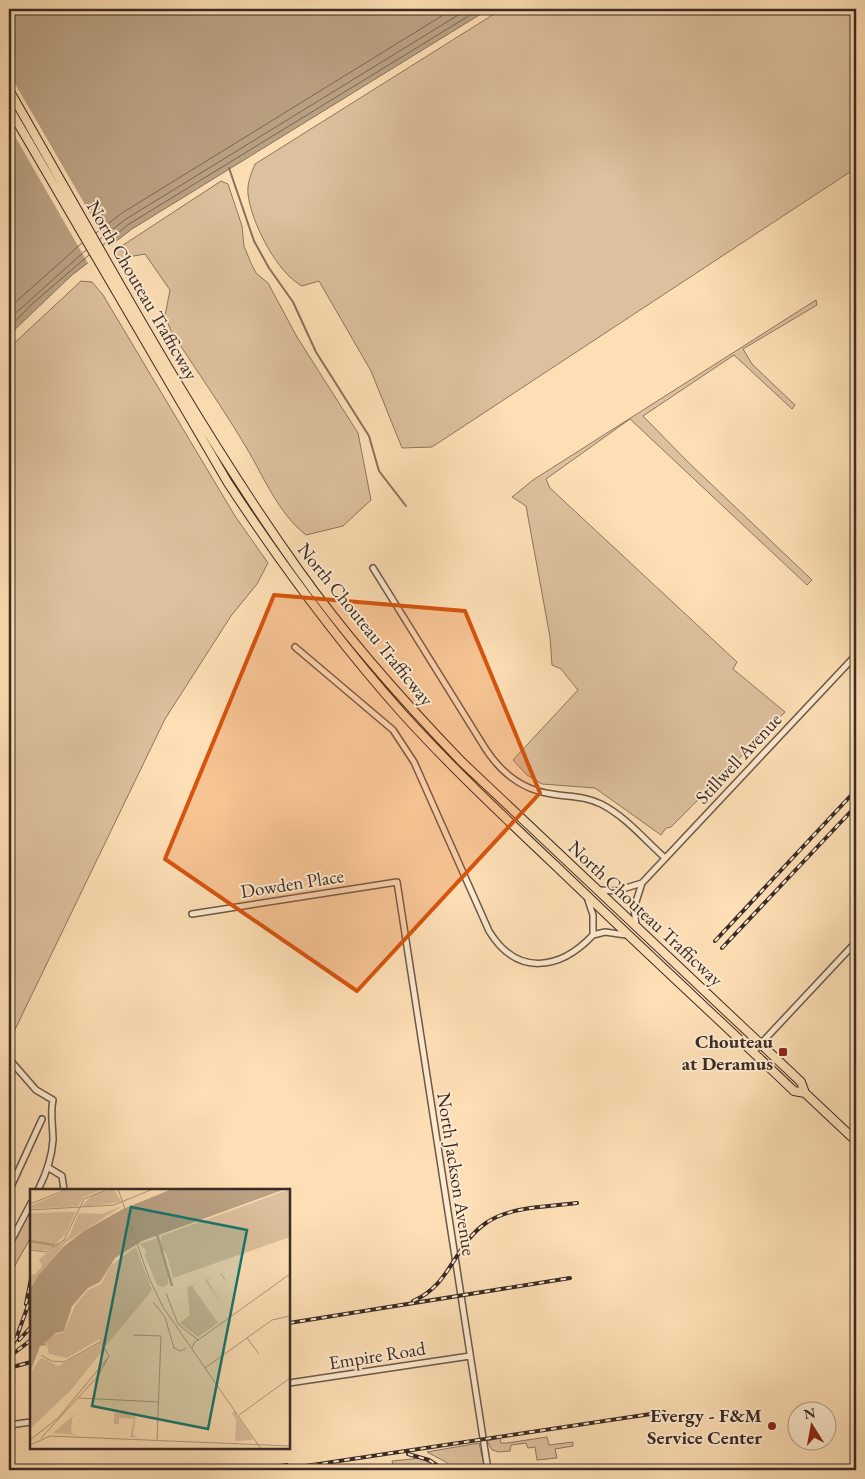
<svg xmlns="http://www.w3.org/2000/svg" width="865" height="1479" viewBox="0 0 865 1479" font-family="'EB Garamond',serif">
<style>
.green{fill:#ddc09d;stroke:#8c7661}
.water{fill:#bba284;stroke:#87725e}
.pier{fill:#fedfb5}
.lines{fill:none;stroke-linecap:round;stroke-linejoin:round}
.shore{stroke:#7a6654;stroke-width:1}
.stream{stroke:#87725e;stroke-width:2}
.minor-casing{stroke:#6b5849;stroke-width:8}
.primary-casing{stroke:#3a2b25;stroke-width:10}
.minor{stroke:#feeacf;stroke-width:5}
.primary{stroke:#fedfb5;stroke-width:8}
.rail-casing{stroke:#3a2b25;stroke-width:4}
.rail{stroke:#feeacf;stroke-width:2;stroke-dasharray:5.5;stroke-linecap:butt}
.marked{fill:#d7540e;fill-opacity:0.2;stroke:#d7540e;stroke-width:4;stroke-linejoin:round}
.poi-dot{fill:#8f2418;stroke:#feeacf;stroke-width:2}
.labels{text-anchor:middle;stroke-width:4;stroke-linejoin:round;paint-order:stroke}
.street-label{font-size:19px;fill:#3a2b25;stroke:#feeacf}
.poi-label{font-size:19px;font-weight:bold;fill:#3a2b25;stroke:#feeacf;text-anchor:end}
.inset-river{fill:none;stroke:#bba284;stroke-width:2.5}
.inset-road{fill:none;stroke:#b0977b;stroke-width:1}
.view{fill:#0f766e;fill-opacity:0.15;stroke:#0f766e;stroke-width:2.5}
.inset-edge{fill:none;stroke:#3a2b25;stroke-width:2.5}
</style>
<rect width="100%" height="100%" fill="#fedfb5"/>
<filter id="stains"><feTurbulence type="fractalNoise" baseFrequency=".004" numOctaves="4"/><feColorMatrix values="0 0 0 0 .2 0 0 0 0 .09 0 0 0 0 .02 0 0 0 .5 -.17"/></filter>
<radialGradient id="worn" r=".72"><stop offset=".6" stop-color="#630" stop-opacity="0"/><stop offset="1" stop-color="#630" stop-opacity=".3"/></radialGradient>
<!-- green -->
<path class="green" d="M502 9H856V168L432 447 402 448 371 371 319 281 302 286C277 273 251 222 248 194 247 183 251 174 255 164Z
M221 181 228 184 242 226 244 246 251 263 256 273 268 283 297 337 358 433 371 500 343 526 306 535C278 513 264 477 246 447 223 408 196 370 171 331L165 316 170 290 145 254 128 257 120 261 114 251Z
M81 281 92 282 103 295 235 516 268 563 257 584 231 616 165 719 9 1042V348Z
M816 300 817 305 743 349 752 364 795 405 792 409 734 355 643 416 688 462 812 580 807 585 630 419 546 479 550 488 737 662 733 669 785 712 671 827 666 828 661 835 595 788 542 784 527 775 513 760 578 690 561 669 552 665 550 637 526 506 512 497 533 480Z
M31 1210V1237L9 1276V1251Z
M547 1437 549 1445 573 1442V1446L555 1449 557 1458 537 1460 535 1447 528 1448 526 1443 511 1445 510 1451 499 1452 492 1450 487 1441 500 1438 501 1443H507Z
M479 1443 485 1470H453L446 1462 427 1452Z
M421 1458 441 1470H394L392 1461Z"/>
<!-- water -->
<path class="water" d="M9 9H489L132 229 72 275 9 335Z"/>
<!-- pier -->
<path class="pier" d="M9 73 110 248 89 265 9 126Z"/>
<g class="lines">
<!-- shore -->
<path class="shore" d="M96 233 122 213 453 9
M100 239 126 219 468 9
M103 245 129 224 480 9
M9 308 82 243
M9 319 86 250
M9 328 32 304 89 255"/>
<!-- stream -->
<path class="stream" d="M229 168 254 241 269 268 293 302 316 352 369 436 379 471 406 506"/>
<!-- minor casing -->
<g class="minor-casing">
<path id="minor" d="M373 568 485 748C501 773 522 790 552 794 569 797 585 796 601 804 625 816 645 840 665 858
M295 647 393 730 414 762 489 931C517 977 560 970 593 935V915L587 897
M600 890 616 891 642 883
M192 914 397 882 488 1470
M636 925 634 908 642 883 856 655
M593 935 605 932 626 935
M753 1052 856 942
M9 1059 36 1090 53 1100C50 1113 53 1126 53 1140 52 1159 46 1174 38 1190
M49 1168 62 1176 64 1190
M9 1191 42 1119
M9 1245 31 1203
M289 1383 470 1356
M9 1425 31 1422"/>
</g>
<!-- primary casing -->
<g class="primary-casing">
<path id="primary" d="M9 90C102 251 190 417 298 569 347 638 404 702 462 762L801 1082 805 1093
M9 108 228 483C281 564 338 641 402 713 451 767 504 817 557 867 635 942 715 1016 794 1091L805 1093 856 1141"/>
</g>
<!-- minor -->
<use href="#minor" class="minor"/>
<!-- primary -->
<use href="#primary" class="primary"/>
<!-- rail casing -->
<g class="rail-casing">
<path id="rail" d="M715 941 856 790
M722 948 856 806
M413 1301C451 1285 454 1245 486 1223 511 1206 548 1207 577 1203
M26 1304 31 1279
M289 1323 570 1278
M19 1340 31 1327
M9 1350 16 1339 31 1297
M9 1357 31 1340
M9 1368 31 1362
M408 1454 429 1460 444 1470
M252 1470 287 1465
M279 1470 664 1412"/>
</g>
<!-- rail -->
<use href="#rail" class="rail"/>
</g>
<!-- marked area -->
<path class="marked" d="M274 595 465 611 540 793 357 991 165 859Z"/>
<!-- markers -->
<g class="poi-dot">
<rect x="778" y="1047" width="10" height="10" rx="2.5"/>
<circle cx="772" cy="1426" r="5"/>
</g>
<g class="labels">
<!-- street labels -->
<g class="street-label">
<text transform="translate(143 290) rotate(60)" y="7">North Chouteau Trafficway</text>
<text transform="translate(366 624) rotate(51)" y="7">North Chouteau Trafficway</text>
<text transform="translate(738 758) rotate(-47)" y="7">Stillwell Avenue</text>
<text transform="translate(292 883) rotate(-9)" y="7">Dowden Place</text>
<text transform="translate(646 913) rotate(43)" y="7">North Chouteau Trafficway</text>
<text transform="translate(457 1174) rotate(81)" y="7">North Jackson Avenue</text>
<text transform="translate(377 1355) rotate(-9)" y="7">Empire Road</text>
</g>
<!-- poi labels -->
<g class="poi-label">
<text x="773" y="1048">Chouteau<tspan x="773" dy="22">at Deramus</tspan></text>
<text x="762" y="1422">Evergy - F&amp;M<tspan x="762" dy="22">Service Center</tspan></text>
</g>
</g>
<!-- overview -->
<g transform="translate(30 1189)">
<rect width="260" height="260" fill="#fedfb5"/>
<path d="M40 0H73L54 8 48 17 0 20V17ZM84 0 91 13 51 18 63 5ZM260 0V48L143 89 136 64 130 58 131 47ZM92 17 35 54 0 98V86L6 85 12 77 9 70 25 58 12 62 0 60V24L46 23 35 46 27 53 30 55 39 47 49 24 72 25ZM127 49 138 86V95L133 98 127 96 115 67 116 61 109 55ZM106 58 122 101 74 159 69 150 37 169 19 165 17 155 14 154 21 147 34 143 45 117 58 101 71 95 81 76ZM203 80 192 84 197 94 190 85 177 91 194 118 175 91 162 97 188 134 168 148 150 134 160 126 157 98 160 97ZM70 154 73 161 40 202 0 240V185L8 172 12 169 28 177ZM204 222 223 250 222 251 205 252 206 231 202 224ZM46 224 42 229 41 244 48 246 23 244ZM84 224H106L103 246 108 249 100 248 104 230 89 229V235H84Z" fill="#ddc09d"/>
<path d="M142 0H256L112 52 85 69 70 93 58 99 42 117 34 142 26 144 14 154 17 156 10 157 0 184V100L8 87 33 58 54 42 93 20Z" fill="#bba284"/>
<path class="inset-river" d="M127 45 142 97M0 52 24 56"/>
<path class="inset-road" d="M88 0 119 89 133 118 231 260M0 15 38 0M0 21 84 16 123 0M0 61 16 63 34 51 54 10 78 0M136 104 148 135 168 151M123 113 135 128 144 159 151 162 156 159M103 146 131 147 127 251M217 149 229 165M162 159 164 154 260 85M175 179 242 131 260 127M49 209 129 213M209 226 260 189M11 249 68 187 79 167 70 153 34 173 21 172 11 166M0 251 28 229 77 170M0 256 20 247 260 257"/>
<path class="view" d="M101 18 217 41 178 240 62 217Z"/>
<rect width="260" height="260" class="inset-edge"/>
</g>
<!-- margin -->
<rect width="865" height="1479" fill="none" stroke="#fedfb5" stroke-width="30"/>
<rect x="10" y="10" width="845" height="1459" fill="none" stroke="#3a2b25" stroke-width="2.5"/>
<rect x="15" y="15" width="835" height="1449" fill="none" stroke="#3a2b25"/>
<!-- north arrow -->
<g transform="translate(812 1426) rotate(349)"><circle r="24" fill="#feeacf" stroke="#b09e8b"/>
<path d="M0-4L9 19L0 12L-9 19Z" fill="#8f2418"/>
<text y="-8" font-size="14" font-weight="bold" text-anchor="middle" fill="#3a2b25">N</text>
</g>
<rect width="100%" height="100%" filter="url(#stains)"/>
<rect width="100%" height="100%" fill="url(#worn)"/>
</svg>
